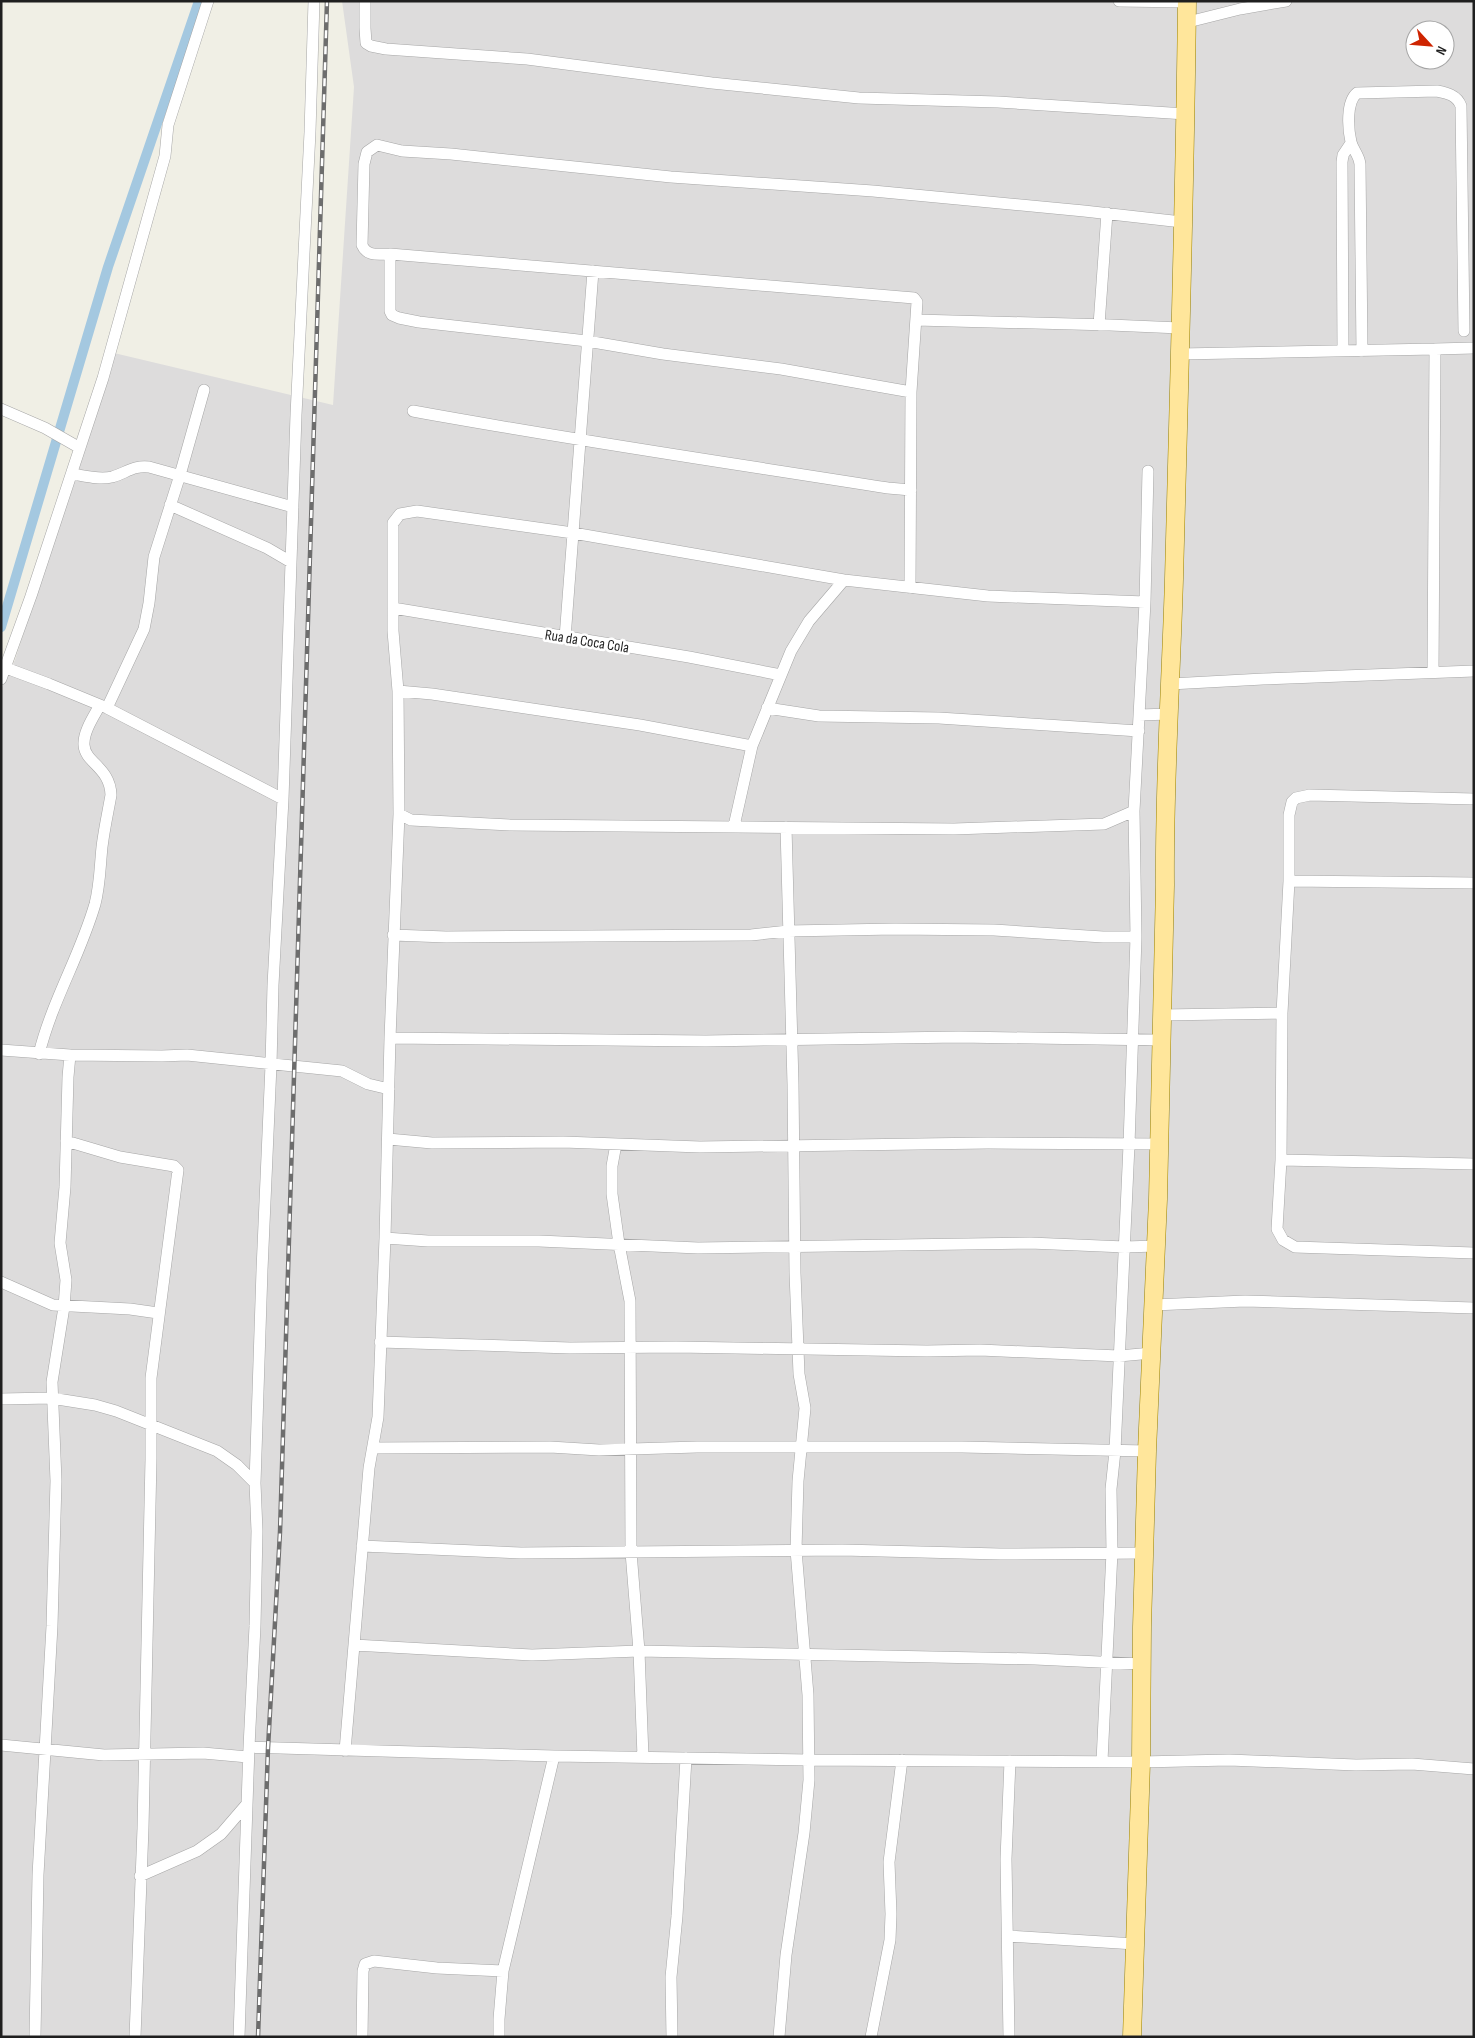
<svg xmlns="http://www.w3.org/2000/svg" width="1475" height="2038" viewBox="0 0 1475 2038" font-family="'Sofia Sans Condensed',sans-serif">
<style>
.residential{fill:#dddcdc;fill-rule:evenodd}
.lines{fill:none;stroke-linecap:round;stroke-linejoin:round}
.canal{stroke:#a4c8e0;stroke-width:10}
.street-casing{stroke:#a6a6a6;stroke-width:12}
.primary-casing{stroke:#9a8200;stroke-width:19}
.street{stroke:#fff;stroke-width:11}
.primary{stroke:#ffe69b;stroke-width:18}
.rail-casing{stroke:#6d6d6d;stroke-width:4.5}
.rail{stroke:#fff;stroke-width:2.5;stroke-dasharray:8;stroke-linecap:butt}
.labels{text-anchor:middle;stroke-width:5;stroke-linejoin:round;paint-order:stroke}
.street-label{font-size:15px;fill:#1f1f1f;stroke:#fff}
</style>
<rect width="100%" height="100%" fill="#f0efe5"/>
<!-- residential -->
<path class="residential" d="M342 1H1474V2037H1V689L15 660 114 353 333 405 354 87ZM1415 30H1445V60H1415Z"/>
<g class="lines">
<!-- canal -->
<path class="canal" d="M1 627 108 267 199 1"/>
<!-- street casing -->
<g class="street-casing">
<path id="street" d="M365 1V28L366 43 371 46 386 49 527 59 712 83 859 98 998 102 1186 114
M1119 1 1187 2
M1188 22 1240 9 1286 1
M390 254 914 298 917 302 911 392 910 588
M916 320 1110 325 1180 328
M1099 325 1107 213
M1435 349 1474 348
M1343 351 1342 162 1343 155 1351 143
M1362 351 1360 164C1359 155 1353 150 1351 142 1348 129 1346 102 1357 93L1437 91C1447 93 1457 95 1461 106L1464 331
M1180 354 1435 349 1433 672
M911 392 781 369 663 354 587 341 419 322 399 318 392 315 390 311V254C379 254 367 257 362 245L364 164 367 152 377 145 402 151 451 154 671 177 873 191 1084 211 1182 222
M1 409 45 428 80 448
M413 411C571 440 730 463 888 488L911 490
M72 474C85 476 99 480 112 477 126 473 134 465 149 467L293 507
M170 505 267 548 291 562
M393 608 689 657 781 675
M565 638 593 271
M6 668 49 684 100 705
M1 679 31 596 103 378 165 156 168 125 208 1
M1170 684 1263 679 1474 671
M398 691 432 694 640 725 752 746
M107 708 283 799
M767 708 819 716 939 718 1139 731
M1139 715 1170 714
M1474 799 1310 795 1296 798 1292 802 1289 815V881L1282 1013 1281 1160 1277 1229 1283 1240 1295 1247 1474 1253
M399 814 411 820 510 825 954 829 1104 824 1134 811
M734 826 752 746 791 651 809 621 844 580
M1289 881 1474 883
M393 935 446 937 751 935 788 931 895 929 994 930 1103 937H1136
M1162 1015 1282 1013
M390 1038 706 1041 959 1037 1161 1040
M1 1050 70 1055 162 1056 187 1055 342 1071 368 1084 389 1089
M39 1054C52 1001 80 956 95 904 100 885 100 866 102 847 104 830 108 812 111 795 110 767 85 763 84 745 83 732 94 716 100 705L107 708 144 629 149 603 154 557 180 475 204 390
M388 1139 432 1143 563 1142 700 1147 988 1143 1159 1144
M66 1141 120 1157 174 1166 178 1170 151 1378V1459L143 1828 135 2037
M616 1144 612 1166V1194L619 1244 630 1301 631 1552 639 1651 643 1757
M1281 1160 1474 1164
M385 1238 428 1241H539L698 1248 1030 1243 1125 1247 1156 1246
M1 1282 53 1305 130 1309 158 1313
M1154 1305 1245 1301 1474 1308
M380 1342 570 1348 676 1347 927 1351 980 1350 1119 1356 1152 1353
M1 1399 51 1398 95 1405 116 1411 217 1451 237 1465 255 1483
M373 1448 550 1447 599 1450 697 1447H962L1147 1451
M362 1546 521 1553 842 1550 1000 1554 1145 1553
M354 1645 532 1655 639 1651 1035 1659 1142 1664
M1 1745 104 1755 203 1753 248 1757
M249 1747 255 1626 257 1531 255 1483 262 1270 271 1065 273 985 283 799 296 415 310 132 314 1
M345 1751 369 1468 378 1417 385 1238 390 1038 399 814 398 691 393 631V523L400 514 417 511 573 533 844 580 988 596 1145 602
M1102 1761 1112 1552 1111 1489 1115 1451 1129 1145 1136 937 1134 811 1145 602 1148 471
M140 1876 197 1851 221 1834 246 1805
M1008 1936 1135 1944
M35 2037 38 1875 52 1626 56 1481 52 1382 64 1307 66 1280 60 1243 65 1187 68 1077 70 1055
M239 2037 249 1747 554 1756 809 1760 1141 1762 1229 1760 1356 1765 1412 1764 1474 1769
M362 2037 363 1971 365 1964 374 1961 437 1968 503 1971
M499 2037V2019L503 1971 554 1756
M672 2037 671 1977 677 1916 686 1758
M779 2037 786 1955 804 1833 809 1780 808 1695 796 1550 798 1481 805 1408 799 1374 795 1273 793 1084 786 827
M871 2037 890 1940 891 1914 889 1862 902 1760
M1009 2037 1006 1859 1010 1761"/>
</g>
<!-- primary casing -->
<g class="primary-casing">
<path id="primary" d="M1132 2037 1141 1762 1142 1627 1147 1451 1158 1199 1165 885C1164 783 1171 681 1174 579 1179 386 1185 194 1187 1"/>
</g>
<!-- street -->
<use href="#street" class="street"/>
<!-- primary -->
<use href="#primary" class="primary"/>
<!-- rail casing -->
<g class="rail-casing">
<path id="rail" d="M258 2037 268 1748 280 1532 327 1"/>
</g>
<!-- rail -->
<use href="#rail" class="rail"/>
</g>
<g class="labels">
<!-- street labels -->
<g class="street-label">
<text transform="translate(587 641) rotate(9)" y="5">Rua da Coca Cola</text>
</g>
</g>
<!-- border -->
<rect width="1475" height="2038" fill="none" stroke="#1f1f1f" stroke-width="5"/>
<!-- north arrow -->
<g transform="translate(1430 45) rotate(116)"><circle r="24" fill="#ffffff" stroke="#a5a5a5"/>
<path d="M0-4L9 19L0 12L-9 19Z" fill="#ce2400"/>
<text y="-8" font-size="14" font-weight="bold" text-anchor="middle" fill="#1f1f1f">N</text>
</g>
</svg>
